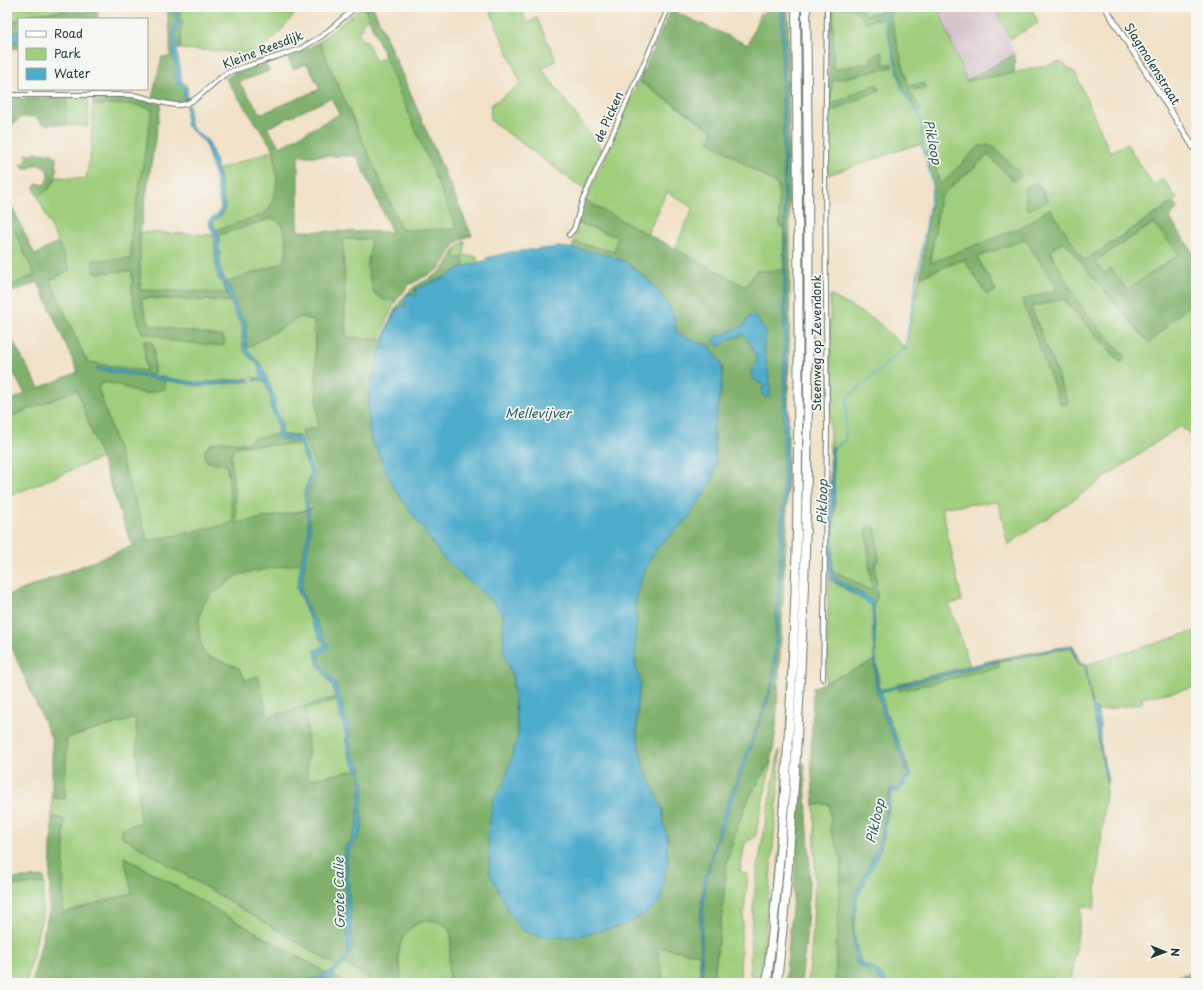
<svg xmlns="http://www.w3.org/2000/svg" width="1203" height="990" viewBox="0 0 1203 990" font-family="'Playpen Sans',sans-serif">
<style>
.industrial{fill:#d2bdc6}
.green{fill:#9fce7d;stroke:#5f8658;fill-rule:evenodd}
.forest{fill:#7fb16c;stroke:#4f7750;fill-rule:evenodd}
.water{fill:#4dabcc;stroke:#367480}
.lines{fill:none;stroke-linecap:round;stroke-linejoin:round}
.stream{stroke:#4dabcc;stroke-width:1.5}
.minor-casing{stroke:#687667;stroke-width:6}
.tertiary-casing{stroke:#687667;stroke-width:7}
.motorway-casing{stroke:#687667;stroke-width:10}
.minor{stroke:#fff;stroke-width:4}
.tertiary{stroke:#fff;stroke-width:5}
.motorway{stroke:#fff;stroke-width:8}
.labels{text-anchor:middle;stroke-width:3.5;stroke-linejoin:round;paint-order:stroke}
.street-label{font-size:12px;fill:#1f3d34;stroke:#f6f6f2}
.water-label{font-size:13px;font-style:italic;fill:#2d5e62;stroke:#f6f6f2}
</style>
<rect width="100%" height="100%" fill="#f6f6f2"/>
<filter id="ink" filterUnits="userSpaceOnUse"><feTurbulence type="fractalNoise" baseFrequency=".025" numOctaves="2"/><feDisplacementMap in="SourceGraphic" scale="8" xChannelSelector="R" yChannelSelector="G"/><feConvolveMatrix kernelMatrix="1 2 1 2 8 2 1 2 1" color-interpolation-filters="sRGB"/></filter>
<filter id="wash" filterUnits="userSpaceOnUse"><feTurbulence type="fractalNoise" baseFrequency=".012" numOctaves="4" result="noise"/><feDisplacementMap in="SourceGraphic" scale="16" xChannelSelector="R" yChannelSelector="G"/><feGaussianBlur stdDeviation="0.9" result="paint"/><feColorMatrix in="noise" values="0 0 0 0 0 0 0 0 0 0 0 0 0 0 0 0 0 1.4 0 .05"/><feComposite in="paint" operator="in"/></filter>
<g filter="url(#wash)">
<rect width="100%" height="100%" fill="#f1e1c6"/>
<!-- industrial -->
<path class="industrial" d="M938 7H994L1015 54 966 81Z"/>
<!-- green -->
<path class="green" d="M7 7H65L64 11 34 14 7 24Z
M179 7H321L298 10C288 21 279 35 267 44 247 59 241 52 220 51 206 50 193 50 180 49L182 21Z
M362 7H364L369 17 362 24 363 29 358 31 362 41 366 40 376 61 386 57 457 229 402 230 319 42Z
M496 7H520L527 23 537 18 556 60 542 69 602 150 585 190 490 120 491 105 521 84 490 10Z
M799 7H801L805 208 802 209Z
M833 7H851L866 22 884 17 903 89 918 113 921 109 908 89 925 84 908 85 888 9 866 15 863 13 862 9 859 7H938L966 81 1014 73 1061 62 1075 73 1110 152 1127 144 1153 185 1163 179 1177 199 1084 261 1050 208 1025 226 930 264 940 197 988 155 1014 182 992 145 940 185 931 151 924 152 922 145 912 146 828 175V113L879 90 877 84 831 104V81L892 67 884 65 877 53V55L871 62 833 70ZM1038 182 1048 201 1024 188Z
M994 7H1031L1038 23 1010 39Z
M639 81 713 131 709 141 778 185 780 227 784 228V270L756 271 746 287 674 250 693 208 667 192 647 235 586 201Z
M88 97V126L66 125 67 98Z
M127 104 141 106 153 109 131 235V259L93 260V272L132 271C132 296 134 309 142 333L160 336 166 339 224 338 152 326 147 319 141 298 230 301 238 319 243 326 242 338 249 357 257 364 262 377 199 383 154 376V347L144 341 146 372 88 362 85 358 50 280 70 270 38 197 49 189 57 177 86 179 91 151 93 105Z
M274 150C276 172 283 203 260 216 250 221 228 226 216 230L213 224V221L222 215 225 207 217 170Z
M7 216 35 275 7 287Z
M270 219C274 219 277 220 280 222 286 228 289 252 284 260 283 262 281 263 280 264L227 282C216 272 221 250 219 235Z
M578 223 618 237 614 252 574 242Z
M1154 223 1179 254 1127 290 1111 268 1104 274 1095 261Z
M140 232 214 235 216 268 219 279 227 293 140 290Z
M343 239H370V252L367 266 374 293 384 300 396 301 387 319 380 340 346 337Z
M1025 239 1058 290 1023 300 1061 405 1068 403 1031 307 1063 299 1121 363 1125 357 1084 311 1050 252 1064 241 1093 277 1149 343 1196 298V439L1180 426 1008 545 998 502 942 507 962 601 949 604 970 666 898 684 999 667 997 659 1073 645 1081 665H1085L1196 631V687L1142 698V703L1094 712 1107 782 1094 909 1082 905 1071 983H885L860 966 854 937 855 906 881 707 876 661 826 682 829 579 873 606 877 596 875 564 879 559 875 528 866 527 872 592 830 568V295L875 320 905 348 920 277 965 259 987 295 996 290 977 257Z
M465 241 464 256H477V263L464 266 463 258H455C455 249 457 245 465 241Z
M300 317 314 320 318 427 302 432 316 468V477L309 494 311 509 237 523 231 455 235 448 238 446 297 444 300 442 296 435H281L282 423 274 407V396L259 361 254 358 247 348Z
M803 355 805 357C804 483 801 609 794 735 789 818 782 900 774 983H771L801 503Z
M164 380 201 386 264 380 271 398 270 403 278 426 277 435 253 438 248 443 211 444C204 448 202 456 208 462L224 464 227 466 234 523 148 541 98 388 101 383C116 380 128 391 143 393 151 394 157 390 165 389Z
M77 390 101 458 7 497V418Z
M302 563 298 583V591L307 613 325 646 322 648 315 650 317 662 320 669 332 685 344 726 348 753 357 770 309 780 307 772 308 751 306 706 268 717 239 668 205 655C196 636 195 610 212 594 215 591 219 589 223 587 229 582 233 577 240 574Z
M136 718 140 823 122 828V837L337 966 328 974 125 857 133 893 63 913 64 819 52 817V797L65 799 66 738Z
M779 750H780L779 779 761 983H750C750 944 752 906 758 867 764 828 772 789 779 750Z
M772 759 755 837 745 843 740 871 748 875 741 940 740 983H713L723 906 726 866 737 827 751 794Z
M830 804 831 833 842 859 838 912 836 979 835 983H808C815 924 816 865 814 805Z
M44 884 42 917 26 983H7V886Z
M431 920C457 924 451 941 449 961 448 968 449 976 449 983H398L400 981C400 977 401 973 400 969 400 964 398 960 399 956 399 934 410 924 431 920Z
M657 947 699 954 701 983H664Z
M345 964 377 983H345L331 975Z"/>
<!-- forest -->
<path class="forest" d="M167 7H179L182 21 180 49H177V55L180 67 181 80 187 87V101C176 105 163 100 152 97L162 57H170V35Z
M364 7H373L472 236C453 237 450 257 439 269L409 285 396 301 384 300 374 293 367 266 370 252V239H343L346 337 383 340C389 320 397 300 414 287 423 281 433 278 441 271 447 266 450 256 455 250V258H463L464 266 445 277 415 290 417 296 416 297 412 293 405 307H398L390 321 383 344 379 354 369 394 368 409 369 428 372 444 377 450 385 470 395 489 442 557 493 602 503 613 504 652 512 675 518 735 504 783 494 797 540 937H567L585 935 624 925 637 919 661 900 664 875 669 861 667 852 668 838 664 825 663 810 643 765 640 751 637 734V700L641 683 636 668 635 636 637 619 635 605 640 583 648 563 658 547 689 518 700 500 716 465 713 429 720 396 723 369 719 358 709 345C704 345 678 335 676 331 673 327 676 321 674 316 668 298 646 277 631 265 616 255 590 252 572 248L574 242 614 252 617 237 578 223 586 201 746 287 756 271 784 270V228L780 227 778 185 709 141 713 130 639 81 671 10 748 45 760 13 763 14 767 7H788L790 270 787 529 776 727 772 759 751 794 737 827 726 866 723 906 713 983H701L699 954 657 947 664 983H449C449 976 448 969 449 961 450 948 457 926 438 922 430 919 422 921 415 925 404 931 399 944 398 956 398 965 405 976 398 983H377L345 964 331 975 345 983H32L49 911 52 817 64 819 63 913 132 893 124 857 328 974 337 966 122 837V828L140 823 136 718 67 738 65 799 52 797V740L7 637V596L132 546 77 390 7 418V402L25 394 7 362V331L39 388 78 372 38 282 7 294V287L35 275 7 216V196L35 255 58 242 70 270 50 280 85 358 88 362 146 371 144 340 152 342 154 347V376L164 377 165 389C157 390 151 394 143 393 128 391 116 380 101 383L98 388 148 541 233 523 227 466 224 464 208 462C203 457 204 452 207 447 220 437 234 443 248 443L253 438 281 434 283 436H299L300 438V442L298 444 238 446 232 452 231 460 237 523 311 510 309 494 316 477V468L302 431 318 427 314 320 300 317 247 348 246 322 240 316 227 282 280 264C281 263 283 262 284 260 289 252 286 228 279 222 277 220 274 219 270 219L219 235 216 230 260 216 270 208 276 188 277 179 274 150 225 78 234 73 266 64 269 71 239 82 261 114 320 89 307 64 293 69 288 58 307 49 319 42 402 230 457 229ZM331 98 339 114 280 147 267 128ZM298 156H357L392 232 298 231ZM754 316 761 324 764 350 768 371 770 395 765 386 753 379 752 369C761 360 754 354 750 346 748 341 748 338 743 335L726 341 715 337 743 326 748 318ZM302 563 298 583V591L321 641 324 644V647L315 650 318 665 332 685 336 697 268 717 258 676 245 680 239 668 205 655C196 636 195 610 212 594 215 591 219 589 223 587 229 582 233 577 240 574ZM337 700 344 726 349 756 357 770 309 780 307 772 308 751 306 709Z
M829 7H833V70L871 62V57L877 55V52H883L884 65 892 63V67L832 81 831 104 877 84 879 90 828 113Z
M851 7H859L862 9 863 13 866 15 881 12 888 9 908 85 925 84 926 89H908L922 110 918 113 903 89 884 18 866 22Z
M61 11 98 12 97 19H20L34 14Z
M19 20V48L7 49V24Z
M1015 54 1014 73 966 81Z
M93 97 134 98 161 104 140 232V290L227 293 230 301 141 298C142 308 146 318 152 326L221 336 224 338 225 340 224 345 221 346 171 341 160 336 142 333 135 311 132 295V271L93 273V260L131 259V235L152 109C134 102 113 104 93 105Z
M67 98 66 125 51 124 47 125 43 124 35 117H22L11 126 7 128V99Z
M992 145 1022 175 1014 182 988 155 940 197 930 263 1025 226 1050 208 1084 261 1174 202 1178 208 1169 217 1196 257V298L1149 343 1093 277 1064 241 1050 252 1084 311 1125 357 1121 363 1064 299 1031 307 1068 403 1061 406 1022 300 1058 289 1025 239 977 257 996 291 987 295 964 259 920 277 933 185 924 152 931 151 940 185 979 146ZM1153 223 1179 254 1127 290 1111 268 1104 274 1095 261Z
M51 153 55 156C60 175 54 187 38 197 35 192 31 187 38 183L43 185 46 183C49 177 49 173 45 167L38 164 25 170 21 166 22 164 26 163 27 158 26 154Z
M1038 182 1042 191 1048 201 1027 210 1024 188Z
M866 526 875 527 879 559 875 564 877 596 873 606 829 579 830 568 872 591Z
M997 659 1000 667 899 691 898 684Z
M876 660 880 689 884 707 911 773 899 789 891 790 883 837 856 897 854 937 861 966 870 968 885 983H835L838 912 842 859 831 833 830 804 814 805 811 762 813 688Z
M802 763H804L810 866 806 939 801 983H785L794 888Z
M44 877V884L7 886V879Z
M1192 972 1194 977 1186 983H1155Z"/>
<!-- water -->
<path class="water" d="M171 7H176L179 24 175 35 178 44 177 55 180 67 181 80 187 87V100L184 101V89L178 85 175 77 176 69 173 56 174 46 172 35 173 28 176 23Z
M781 7H784L787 407 786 494 775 677 768 700 719 836C714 853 708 870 706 887 701 919 702 951 703 983H701L700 919 704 880 720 823 767 699 772 681 773 672 783 494 784 228Z
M15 32H19V41L15 43 7 40V35H13Z
M189 105C190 111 188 118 190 124 193 132 203 135 208 141 213 148 227 202 224 210 222 216 217 218 213 221V224L219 235 220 267 222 275 227 282 240 316 247 325 245 340 247 348 254 358 261 364 273 394 276 399 274 407 282 423 281 435 302 438 305 451 314 473 307 494 311 533 306 556 301 587 309 611 317 623 323 638 328 644V649L319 654C321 673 329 671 336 685L348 727 351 752 362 770 361 772H358L348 753 344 726 333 688 331 682 320 669 317 662 315 650 324 647V644L321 641 307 613 297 587 303 553 308 534V521L304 494 305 489 311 473 302 453 300 443 298 441 281 439 277 437 278 426 270 405 271 399 265 382 264 380H253V379L262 377 257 364 249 357 243 349 242 338 243 326 236 316 225 287 218 275 216 268 215 237 209 224 210 219 217 215 221 208 215 175 205 143 186 125V106Z
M560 247C578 249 616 254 630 265 647 277 666 297 674 316 676 321 674 327 676 331 678 335 704 345 709 345L721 363 723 375 717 412 713 429 716 465 712 481 689 518 658 547 648 563 640 583 635 605 637 619 635 636 636 668 641 683 637 700V734L640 751 643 765 663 810 664 825 668 838 667 852 669 861 664 875 661 900 652 909 637 919 624 925 585 935 567 937H540L522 930 509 912 489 871 488 830 494 797 504 783 518 735 512 675 504 652 503 613 493 602 442 557 395 489 385 470 377 450 372 444 369 428 368 409 369 394 379 354 383 344 390 321 395 312 402 305 405 307 406 306 404 301 410 292 416 297 417 296 415 289 445 277 464 266 487 260 486 258 511 252Z
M750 316H754L756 318C759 322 763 326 765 331 767 338 763 343 764 349 765 359 775 392 767 398L763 396 762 389 765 386C759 381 748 379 752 369 754 366 756 365 757 361 755 353 750 340 743 335L729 339 721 346H718L714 342 715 337 743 326Z
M99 367 199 383 249 379 250 381 201 386 98 370 97 368Z
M832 446 835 447 833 452 835 499 832 572 835 577 874 602 877 683 880 690 976 665 1072 645 1079 664H1084L1086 666 1093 708 1097 709 1100 724V741L1108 782H1106L1085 666 1084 665 1078 666 1071 647 1001 661 881 692 886 713 911 773V777L898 792 892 791 884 836 881 848 857 899 854 934 861 963 877 970 888 983H883L872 971 857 965 853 941 854 897 880 841 890 789 898 788 909 774 883 714 875 683 872 605 834 580 829 573 832 509 831 452Z
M362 775C367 788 362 797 361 809 361 814 362 819 362 825 361 832 355 846 349 849L347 853 352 948C350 966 334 968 326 983H323L325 978 308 983H302C319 977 341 971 348 953L344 853 346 845 350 844 358 823V810L361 786 359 776Z"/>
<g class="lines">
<!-- stream -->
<path class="stream" d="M883 15 915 7
M835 447 845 441 847 398 905 348 933 185 922 145 921 120 901 87 881 7
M830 546 831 490
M853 592 872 606"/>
</g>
</g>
<g filter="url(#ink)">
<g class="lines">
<!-- minor casing -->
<g class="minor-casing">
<path id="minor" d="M7 95H131C146 96 161 104 177 105 195 107 213 80 229 72L300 49 322 36 356 7
M569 235 574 229 582 202 669 7
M823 679 827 433 825 169 827 7"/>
</g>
<!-- tertiary casing -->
<g class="tertiary-casing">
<path id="tertiary" d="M1105 7 1196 151"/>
</g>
<!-- motorway casing -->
<g class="motorway-casing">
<path id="motorway" d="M767 983C784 834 794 683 797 532 800 357 798 182 796 7
M777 983C812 659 811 333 806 7"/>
</g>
<!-- minor -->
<use href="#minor" class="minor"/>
<!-- tertiary -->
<use href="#tertiary" class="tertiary"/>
<!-- motorway -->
<use href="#motorway" class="motorway"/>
</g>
</g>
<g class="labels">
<!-- street labels -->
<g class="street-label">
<text transform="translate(263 50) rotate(-21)" y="4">Kleine Reesdijk</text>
<text transform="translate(1152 64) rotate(58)" y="4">Slagmolenstraat</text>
<text transform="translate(609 117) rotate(-66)" y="4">de Picken</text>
<text transform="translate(817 343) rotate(-90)" y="4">Steenweg op Zevendonk</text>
</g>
<!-- water labels -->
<g class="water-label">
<text transform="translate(933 142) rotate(79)" y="5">Pikloop</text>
<text x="538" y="418">Mellevijver</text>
<text transform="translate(822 502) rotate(-89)" y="5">Pikloop</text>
<text transform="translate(875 821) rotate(-77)" y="5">Pikloop</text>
<text transform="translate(339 893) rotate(-91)" y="5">Grote Calie</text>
</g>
</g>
<!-- margin -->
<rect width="1203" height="990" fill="none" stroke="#f6f6f2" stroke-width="24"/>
<!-- legend -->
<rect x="18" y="18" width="130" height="72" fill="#f6f6f2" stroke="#a0aca6"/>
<rect x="26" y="31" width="20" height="6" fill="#ffffff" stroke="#a0aca6"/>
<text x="54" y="38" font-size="12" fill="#1f3d34">Road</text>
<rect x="26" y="48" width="20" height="12" fill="#9fce7d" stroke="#a0aca6"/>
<text x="54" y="58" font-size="12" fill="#1f3d34">Park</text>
<rect x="26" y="68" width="20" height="12" fill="#4dabcc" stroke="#a0aca6"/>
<text x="54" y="78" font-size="12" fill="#1f3d34">Water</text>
<!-- north arrow -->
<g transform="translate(1165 952) rotate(91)" stroke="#f6f6f2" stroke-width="3" paint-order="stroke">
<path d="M0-3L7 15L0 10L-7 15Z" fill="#1f3d34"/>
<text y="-6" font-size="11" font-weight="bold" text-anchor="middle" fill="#1f3d34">N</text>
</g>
</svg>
